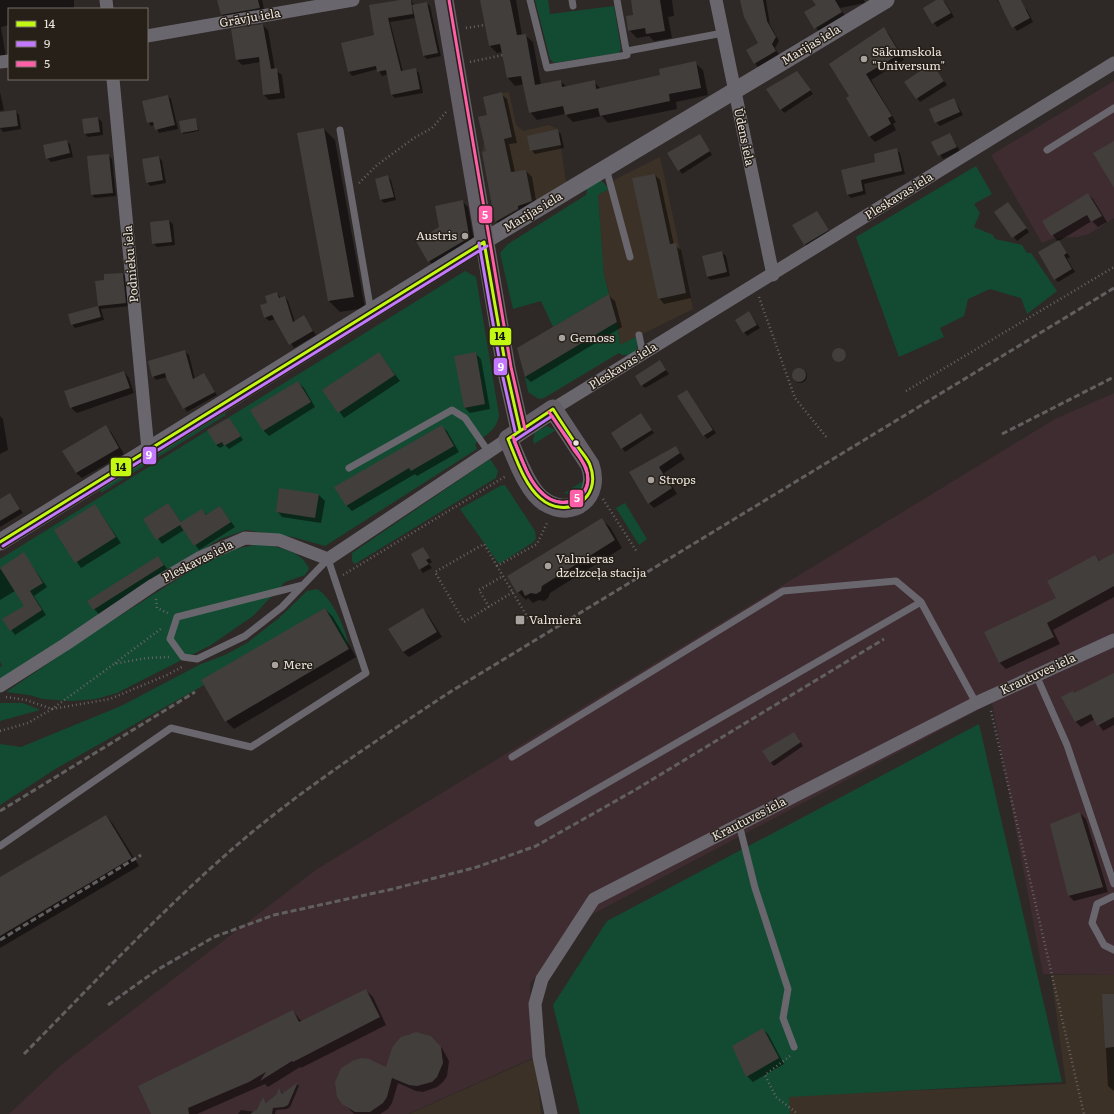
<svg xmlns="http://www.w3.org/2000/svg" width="1114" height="1114" viewBox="0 0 1114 1114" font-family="Literata,serif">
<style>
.built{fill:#3c3126}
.industrial{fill:#3e2c30}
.green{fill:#134b32}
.shadow{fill:#0007}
.building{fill:#423e3b}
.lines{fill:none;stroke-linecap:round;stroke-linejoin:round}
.path{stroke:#686467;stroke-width:2.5;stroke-dasharray:1 3;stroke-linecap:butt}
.service{stroke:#6a666e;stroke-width:7}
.minor{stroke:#6a666e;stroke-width:13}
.tertiary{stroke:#6a666e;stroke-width:17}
.secondary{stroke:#645f66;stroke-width:19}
.rail{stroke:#625f60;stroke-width:3;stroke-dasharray:6 3;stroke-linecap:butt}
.bus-1-casing{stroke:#272018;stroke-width:6}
.bus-2-casing{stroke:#272018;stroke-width:6}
.bus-3-casing{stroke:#272018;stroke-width:6}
.bus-1{stroke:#c3f813;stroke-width:3}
.bus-2{stroke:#c379fe;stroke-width:3}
.bus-3{stroke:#ff5ea9;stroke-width:3}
.poi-dot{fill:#a8a39e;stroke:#272018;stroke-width:1.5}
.bus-dot{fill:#e9e4df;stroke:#272018;stroke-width:1.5}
.labels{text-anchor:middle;stroke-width:3;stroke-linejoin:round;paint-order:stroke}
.street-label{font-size:12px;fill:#e9e4df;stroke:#272018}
.poi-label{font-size:12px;fill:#e9e4df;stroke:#272018;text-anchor:start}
.line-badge{stroke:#272018;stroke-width:1.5}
.badge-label{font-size:11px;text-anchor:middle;font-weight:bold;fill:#fff}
.pale-badge-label{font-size:11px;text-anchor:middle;font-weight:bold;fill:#111}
</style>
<rect width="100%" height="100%" fill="#2e2926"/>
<!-- built -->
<path class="built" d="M509 92 516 125 523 131 549 125 558 129 566 182 532 203 518 206 519 212 495 222 482 152 484 143 478 117 487 115 483 97Z
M660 157 693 309 620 345 617 322 604 275 598 195 611 188 614 180Z
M1051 975H1114V1114H789L788 1096 1066 1084Z
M535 1058 541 1114H409Z"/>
<!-- industrial -->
<path class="industrial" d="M1114 81V218L1089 234 1078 237 1054 238 1042 243 991 155Z
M1114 393V975L1043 974 992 703 593 914 530 983 533 1058 408 1114H9L61 1065 317 869 1055 419Z"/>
<!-- green -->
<path class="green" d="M535 0H548L550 14 614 6 621 49 619 53 554 63 550 59Z
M976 166 992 194 974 204 980 213 974 227 993 235 995 239 1022 245 1027 253H1031L1057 291 1027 314 1021 298 990 289 968 299 964 316 940 328 944 337 899 357 856 237Z
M601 180 609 189 598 195 604 275 609 294 553 327 541 301 513 309 500 253 508 244 586 195 588 185Z
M465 271 476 277 499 415C497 430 486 435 475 444L477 449 325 546 293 537 246 530 220 539 158 577 0 681V667L2 666 0 661V559Z
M617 322 620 345 636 337 638 344 637 350 630 355H622L619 353 544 398 539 399 528 392 525 377Z
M225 413 226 415 101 493V488L104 486Z
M547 426 556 430 534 444 533 440 535 432Z
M490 459 498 471 496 478 355 564 352 561V553Z
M585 480 584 489 574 496 564 493Z
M505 485 535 531 536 539 532 543 499 564 460 509 500 486Z
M625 503 647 539 639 545 616 508Z
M259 544C277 547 302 550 309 569L305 575 285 582 253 616 211 645 117 693 96 699 71 701 43 699 29 695 6 692 99 629 195 568 235 549Z
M317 589C332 597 348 633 349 649L325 608 204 685 57 768 0 805V744L21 747 121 706 201 664 225 655 247 643 279 618 307 591Z
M0 703H23L40 710 0 721Z
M979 724 1062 1082 789 1097 790 1114H580L553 1005 607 921Z"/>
<!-- shadow -->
<path class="shadow" d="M0 0H74V9H9V25L1 27 6 58 0 60Z
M218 0H262L265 14 227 20 222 15Z
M411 0 414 5 427 3 430 6 441 56 427 59 423 55 415 18 390 22 403 72 415 70 419 73 423 93 395 98 391 94 388 74 382 76 378 69 352 76 349 72 342 44 375 36 370 6Z
M481 0H516L522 35H525L533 42 541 85 560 81 567 87 594 82 601 89 662 76 695 63 703 70 708 95 676 102 677 109 608 123 602 116 573 122 565 114 537 120 530 112 524 84 515 86 508 78 503 52 497 53 490 46Z
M632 0H672L674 16 668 17 672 38 654 41 649 36 637 38 629 30 634 16Z
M741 0H766L770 25 779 41 775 48 779 55 758 67 755 63 760 43Z
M827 0H864L865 3 840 8 845 16 819 32 806 12Z
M938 0 945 2 954 17 937 27 924 8Z
M997 0H1015L1027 10 1033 22 1017 31Z
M263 25 268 30 275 70 282 75 285 98 269 100 264 95 261 62 242 65 237 60Z
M884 29 889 34 904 60 871 80 896 122 893 124 896 130 875 142 870 137 847 98 850 97Z
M932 64 947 85 920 102 906 82Z
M797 72 813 94 784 113 768 90Z
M0 92 4 110 0 111Z
M501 94 507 99 517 143 509 144 515 172 526 171 532 177 537 206 502 227 496 221 483 153 487 152 488 115Z
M168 96 171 99 178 129 159 133 155 125 151 126 148 122Z
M954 99 963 115 940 126 936 122Z
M15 111 19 115 21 129 3 132 0 128V113Z
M98 118 102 122 103 135 88 137 85 134Z
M196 119 199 131 183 134 182 132Z
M324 129 335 140 365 308 340 312 329 301 298 134Z
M558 131 561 134 564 148 535 154 531 150Z
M950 134 960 151 943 159 933 143Z
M699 135 712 155 682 174 669 154Z
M66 141 70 144 73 157 51 162 47 158Z
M896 150 900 153 905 174 864 184 866 194 851 198 847 194 877 162Z
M108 155 112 159 116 196 95 198 92 195Z
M159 157 162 161 166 183 150 186 147 182Z
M655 175 660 180 674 245 681 250 691 298 664 304 659 298Z
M388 177 391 180 396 200 384 203 381 200Z
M1088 194 1093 199 1107 222 1098 227 1092 221 1059 241 1070 257 1067 259 1075 272 1058 282 1055 279 1058 242 1043 221Z
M462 201 468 207 474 241 435 267 429 261 417 241 440 228Z
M1008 203 1029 232 1017 241 996 212Z
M817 212 831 233 808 248 805 244Z
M169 221 173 224 175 245 157 247 153 243Z
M722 253 726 256 730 276 711 280 707 277Z
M123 274 126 277 129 306 101 309 104 320 75 328 72 324 69 314 99 307 97 282 106 281Z
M277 293 281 298 285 297 288 301 295 322 304 317 316 335 294 348 275 319 269 321 265 317 268 303Z
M609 296 615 301 622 327 531 382 525 377Z
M749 312 760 328 747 336 736 320Z
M834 356a6 6 0 1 1 12 0a6 6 0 1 1-12 0Z
M185 352 189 355 195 379 203 374 217 395 187 412 167 377 156 380 153 376Z
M379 353 400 381 344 418 324 391Z
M476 354 481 359 490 409 470 413 464 407Z
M660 362 669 374 645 388 642 385Z
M793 376a7 7 0 1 1 14 0a7 7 0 1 1-14 0Z
M124 372 129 378 134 393 77 413 71 408Z
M298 382 304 388 315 407 269 436 263 430Z
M687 391 716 433 707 439 704 435Z
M641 415 654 433 625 452 622 448Z
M0 416 3 419 8 450 0 454Z
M230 420 243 440 229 449 225 445 220 448 216 445Z
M441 426 447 431 459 452 417 476 415 474 352 511 347 506 336 488Z
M105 427 111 432 124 454 82 478 76 473Z
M676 447 685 459 664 473 677 494 654 508 649 503 631 473Z
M280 489 319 495 325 501 321 523 282 517 277 511Z
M10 494 23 513 0 527V500Z
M168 504 182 523 202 510 207 515 220 507 235 527 199 550 184 530 162 544 144 519Z
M95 505 121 543 81 568 55 530Z
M602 520 610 527 622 548 550 593 548 598 544 601 539 600 533 603 528 598 526 600 518 592Z
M423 548 432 562 429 564 432 568 423 573 420 569Z
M24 554 47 587 34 596 46 615 15 635 4 620 25 606 15 591 0 600V569Z
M1114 554V597L1053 630 1060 644 1006 669 999 662 1095 556 1100 561Z
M158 557 169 571 100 615 94 609 89 601Z
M325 609 333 617 356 657 234 729 226 721Z
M423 609 428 615 442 637 409 657 403 652Z
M1114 675V725L1103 731 1095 719 1081 727 1075 721V694Z
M797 736 803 746 774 766 770 762Z
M1080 813 1086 819 1108 892 1074 901 1068 895Z
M106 816 113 824 139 866 0 948V878Z
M366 990 373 997 386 1025 301 1068 300 1067 268 1087 265 1084 197 1114H152L293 1011 302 1022Z
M1103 995H1114V1091L1108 1086Z
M763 1029 768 1034 784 1064 753 1082 747 1076Z
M409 1034H424L442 1048 449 1061 447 1076 443 1082 437 1087 423 1092 416 1091 398 1083 392 1103 388 1109 380 1114H354L338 1097 387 1069 396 1042Z
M297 1084 299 1086 290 1107 287 1109 276 1110 275 1114H238L241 1110 255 1112 263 1099 267 1103 277 1096 280 1090 283 1094Z"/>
<!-- building -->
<path class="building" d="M217 0H258L260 8 221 15Z
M400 0H411L413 14 388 18 401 71 416 68 420 89 391 95 386 70 377 72 376 66 348 72 341 43 374 35 369 5Z
M480 0H510L517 35 526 34 535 85 561 80 562 87 595 80 596 89 660 75 659 69 696 61 701 88 669 94 670 101 600 116 598 108 565 115 563 106 529 113 521 76 507 78 500 44 489 46Z
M631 0H660L665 31 646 34 645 28 628 31 626 16 633 15Z
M740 0H763L767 21 776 37 772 44 776 51 754 64 746 50 758 43 744 17Z
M812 0H835L842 12 814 29 804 12 816 5Z
M936 0H943L951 13 932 24 923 8Z
M998 0H1021L1030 18 1012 28Z
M427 2 438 53 423 56 412 5Z
M263 24 271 69 277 68 280 93 263 95 259 57 236 60 231 29Z
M884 27 900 54 866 74 892 116 888 118 891 124 869 137 846 98 849 96 829 64Z
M932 63 944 81 916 99 904 82Z
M797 71 811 90 780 110 766 89Z
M502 92 512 137 504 139 511 172 526 170 532 201 518 206V209L495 222 482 152 486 151 478 117 487 115 483 97Z
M168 95 175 125 155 130 153 122 147 123 142 101Z
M954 98 960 112 935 123 929 109Z
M16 110 18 126 0 128V112Z
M98 117 100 132 84 134 82 119Z
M196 118 198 130 181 133 179 121Z
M324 128 354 297 328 301 297 133Z
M558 129 561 145 530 151 527 136Z
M950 133 957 147 938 156 931 142Z
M700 134 710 151 678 171 667 153Z
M67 140 70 153 46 159 43 145Z
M1114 141V188L1093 153Z
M897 148 902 171 861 180 863 191 847 195 841 170 875 162 874 154Z
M109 154 113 193 91 195 87 156Z
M159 156 163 180 146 183 142 159Z
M655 174 670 244 676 243 686 293 658 299 632 178Z
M388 175 394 197 380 200 375 179Z
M1088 193 1102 216 1091 222 1087 215 1051 236 1042 221Z
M463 200 469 235 467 239 428 262 416 241 439 227 435 206Z
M1008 202 1027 228 1012 238 994 212Z
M817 211 829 230 804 245 792 225Z
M169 220 172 242 152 244 150 222Z
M1059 240 1067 253 1064 255 1072 269 1054 280 1038 252Z
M722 251 727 272 707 277 702 256Z
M123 273 126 303 98 306 101 317 71 325 68 314 98 306 95 281 104 280V274Z
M277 292 279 298 285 296 293 322 304 315 313 331 289 345 272 315 264 318 260 305 267 303 265 296Z
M609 294 617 322 525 377 517 348Z
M749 311 757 325 743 333 735 320Z
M832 355a7 7 0 1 1 14 0a7 7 0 1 1-14 0Z
M185 350 193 379 204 373 215 392 183 409 167 380 165 373 152 377 148 361Z
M379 352 395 375 338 413 322 390Z
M476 352 485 404 464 408 454 356Z
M660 360 666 370 641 386 635 376Z
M792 375a7 7 0 1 1 14 0a7 7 0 1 1-14 0Z
M124 371 130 388 70 408 64 391Z
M298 381 311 402 263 431 250 410Z
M687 390 713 430 703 436 677 396Z
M641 413 652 430 621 449 611 433Z
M226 419H230L241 436 224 446 222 442 216 445 207 430Z
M106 425 119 448 76 473 62 451Z
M442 425 454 446 411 471 409 468 346 506 334 487Z
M676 446 680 453 659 467 672 488 648 504 629 472Z
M279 488 319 494 315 518 276 512Z
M10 493 20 509 0 521V499Z
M168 503 181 522 202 509 206 515 220 506 231 522 194 546 180 525 156 540 143 519Z
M95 504 116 537 75 563 54 530Z
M602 518 615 540 542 586 541 591 536 594 531 593 525 596 522 590 517 593 507 576Z
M423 547 430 558 426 560 429 564 419 570 411 554Z
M24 552 43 583 30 591 42 610 10 631 2 619 24 606 0 568Z
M1114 553V586L1047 623 1054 637 999 663 984 632 1056 598 1047 581 1095 555 1099 561Z
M158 556 164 565 93 610 87 601Z
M325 608 349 649 225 722 201 680Z
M423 608 437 632 403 652 388 629Z
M1114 673V717L1097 726 1091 714 1075 722 1061 697 1073 691 1074 693Z
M794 732 801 742 770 763 762 751Z
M1080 812 1103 887 1068 896 1050 824Z
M106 815 132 858 0 936V877Z
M366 989 380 1017 293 1062 292 1061 260 1081 266 1072 249 1082 188 1108 189 1114H151L138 1086 293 1010 299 1022Z
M1102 994H1114V1047L1105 1048Z
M763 1028 779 1058 746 1077 732 1046Z
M416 1032 431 1036 441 1047 443 1063 437 1077 432 1082 417 1086 409 1085 392 1078 387 1097 383 1103 370 1112H355L342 1104 337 1097 335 1082 341 1068 354 1060 362 1058 369 1059 386 1067 392 1048 396 1042 401 1037Z
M298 1082 288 1105 284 1107 273 1108 272 1114H250L257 1109 263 1097 266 1103 276 1095 279 1088 282 1094Z"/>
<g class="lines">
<!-- path -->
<path class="path" d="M466 28 485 25
M470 62 503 55
M359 183 377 165 414 138 432 128 446 112
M759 297 795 398 827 438
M906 391 1114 267
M603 499 637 552
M497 566 484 544 435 572 464 622 513 592
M343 575 506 476
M156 599 157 608 168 613
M489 607 479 590 503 576
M528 618 497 566 537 544 548 521
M115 663 162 628
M6 697 26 700 52 709 110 699 167 675 182 667
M991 711 1084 1114
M0 731 28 723 52 709 114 664 146 658 171 657
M790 1056 765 1075 776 1097 798 1114"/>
<!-- service -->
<path class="service" d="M530 0 547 68 627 55 617 0
M572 0 573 6
M627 51 723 33
M340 130 371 312
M1047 150 1114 108
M606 168 630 257
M639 335 643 354
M349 468 452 410 465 418 488 451
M1036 675 1067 745 1114 884
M512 757 783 591 896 581 921 602 976 703
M538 823 921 602
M739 824 755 888 788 989 783 1018 794 1047
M0 846 171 728 251 747 366 673 328 559 282 607 245 636 197 659 183 657 170 639 177 617 303 585
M1114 896 1097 904 1092 923 1104 945 1114 950"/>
<!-- minor -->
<path class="minor" d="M106 0 107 9
M716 0 773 275
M147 36 353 0
M0 62 9 61
M113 79 148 450
M553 409 1114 63
M0 686 66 644 153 585 199 558 245 538 279 540 328 559 508 439
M551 1114 539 1057 535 1004 542 979 594 899 976 703 1114 640"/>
<!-- tertiary -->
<path class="tertiary" d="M0 542 494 235 886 0"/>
<!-- secondary -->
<path class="secondary" d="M444 0 506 368 520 430
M553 409 590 465C601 496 574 520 545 502 528 492 516 457 508 439Z"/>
<!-- rail -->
<path class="rail" d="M1002 434 1114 377
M0 811 195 692
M0 940 141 855
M108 1005 157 970 214 937 274 915 393 889 477 867 536 846 635 790 884 639
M24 1054C98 979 170 901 251 833 314 781 382 737 450 692L1114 288"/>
<!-- bus-1 casing -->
<g class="bus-1-casing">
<path id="bus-1" d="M484 242 506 368 520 430
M553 409C561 422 570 435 578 447 582 453 588 459 590 465 603 499 566 521 540 498 524 484 516 458 508 439Z
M0 542 484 242"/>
</g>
<!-- bus-2 casing -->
<g class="bus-2-casing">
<path id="bus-2" d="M479 243 501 369 515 431
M552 416C561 431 579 451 585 467 598 496 565 514 543 494 528 481 522 459 514 441Z
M3 546 487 246"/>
</g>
<!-- bus-3 casing -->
<g class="bus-3-casing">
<path id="bus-3" d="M449 0 511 367 525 429
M513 437C521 456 527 479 542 493 563 514 596 497 586 468 583 462 578 455 574 450 566 437 557 424 549 412"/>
</g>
<!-- bus-1 -->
<use href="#bus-1" class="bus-1"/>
<!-- bus-2 -->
<use href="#bus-2" class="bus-2"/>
<!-- bus-3 -->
<use href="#bus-3" class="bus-3"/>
</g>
<!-- markers -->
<g class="poi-dot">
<circle cx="864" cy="59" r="4"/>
<circle cx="465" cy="236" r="4"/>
<circle cx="562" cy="338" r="4"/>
<circle cx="651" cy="480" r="4"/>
<circle cx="548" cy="566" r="4"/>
<rect x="515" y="615" width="10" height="10" rx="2"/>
<circle cx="275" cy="665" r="4"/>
</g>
<circle class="bus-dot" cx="576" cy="443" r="3.5"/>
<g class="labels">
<!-- street labels -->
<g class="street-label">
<text transform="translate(250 18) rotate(-10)" y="4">Grāvju iela</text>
<text transform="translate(811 45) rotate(-31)" y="4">Marijas iela</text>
<text transform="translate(744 137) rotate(78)" y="4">Ūdens iela</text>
<text transform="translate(899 196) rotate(-32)" y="4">Pleskavas iela</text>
<text transform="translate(533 212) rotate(-31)" y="4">Marijas iela</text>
<text transform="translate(131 264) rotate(-95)" y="4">Podnieku iela</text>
<text transform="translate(623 366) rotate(-32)" y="4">Pleskavas iela</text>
<text transform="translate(198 561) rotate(-27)" y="4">Pleskavas iela</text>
<text transform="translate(1038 674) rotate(-25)" y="4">Krautuves iela</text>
<text transform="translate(749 819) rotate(-27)" y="4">Krautuves iela</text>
</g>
<!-- poi labels -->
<g class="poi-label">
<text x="872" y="56">Sākumskola<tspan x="872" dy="14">"Universum"</tspan></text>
<text x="457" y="240" text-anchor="end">Austris</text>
<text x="570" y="342">Gemoss</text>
<text x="659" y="484">Strops</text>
<text x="556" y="563">Valmieras<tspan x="556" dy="14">dzelzceļa stacija</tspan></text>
<text x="529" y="624">Valmiera</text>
<text x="283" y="669">Mere</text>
</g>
</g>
<g class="line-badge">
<rect x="478" y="205" width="15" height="19" rx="4" fill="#ff5ea9"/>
<rect x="489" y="327" width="23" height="19" rx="4" fill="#c3f813"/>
<rect x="493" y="357" width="15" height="19" rx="4" fill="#c379fe"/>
<rect x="142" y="446" width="15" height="19" rx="4" fill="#c379fe"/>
<rect x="110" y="457" width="22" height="20" rx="4" fill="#c3f813"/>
<rect x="569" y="489" width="15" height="19" rx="4" fill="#ff5ea9"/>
</g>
<g class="badge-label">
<text x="485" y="219">5</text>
<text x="501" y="371">9</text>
<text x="149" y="459">9</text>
<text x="577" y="502">5</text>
</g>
<g class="pale-badge-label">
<text x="500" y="340">14</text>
<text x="121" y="471">14</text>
</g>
<!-- legend -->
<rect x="8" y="8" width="140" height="72" fill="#272018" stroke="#756e68"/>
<rect x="16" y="21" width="20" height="6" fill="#c3f813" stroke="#756e68"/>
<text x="44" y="28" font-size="12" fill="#e9e4df">14</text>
<rect x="16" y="41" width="20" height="6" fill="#c379fe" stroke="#756e68"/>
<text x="44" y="48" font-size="12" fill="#e9e4df">9</text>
<rect x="16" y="61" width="20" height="6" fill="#ff5ea9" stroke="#756e68"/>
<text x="44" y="68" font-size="12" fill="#e9e4df">5</text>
</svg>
